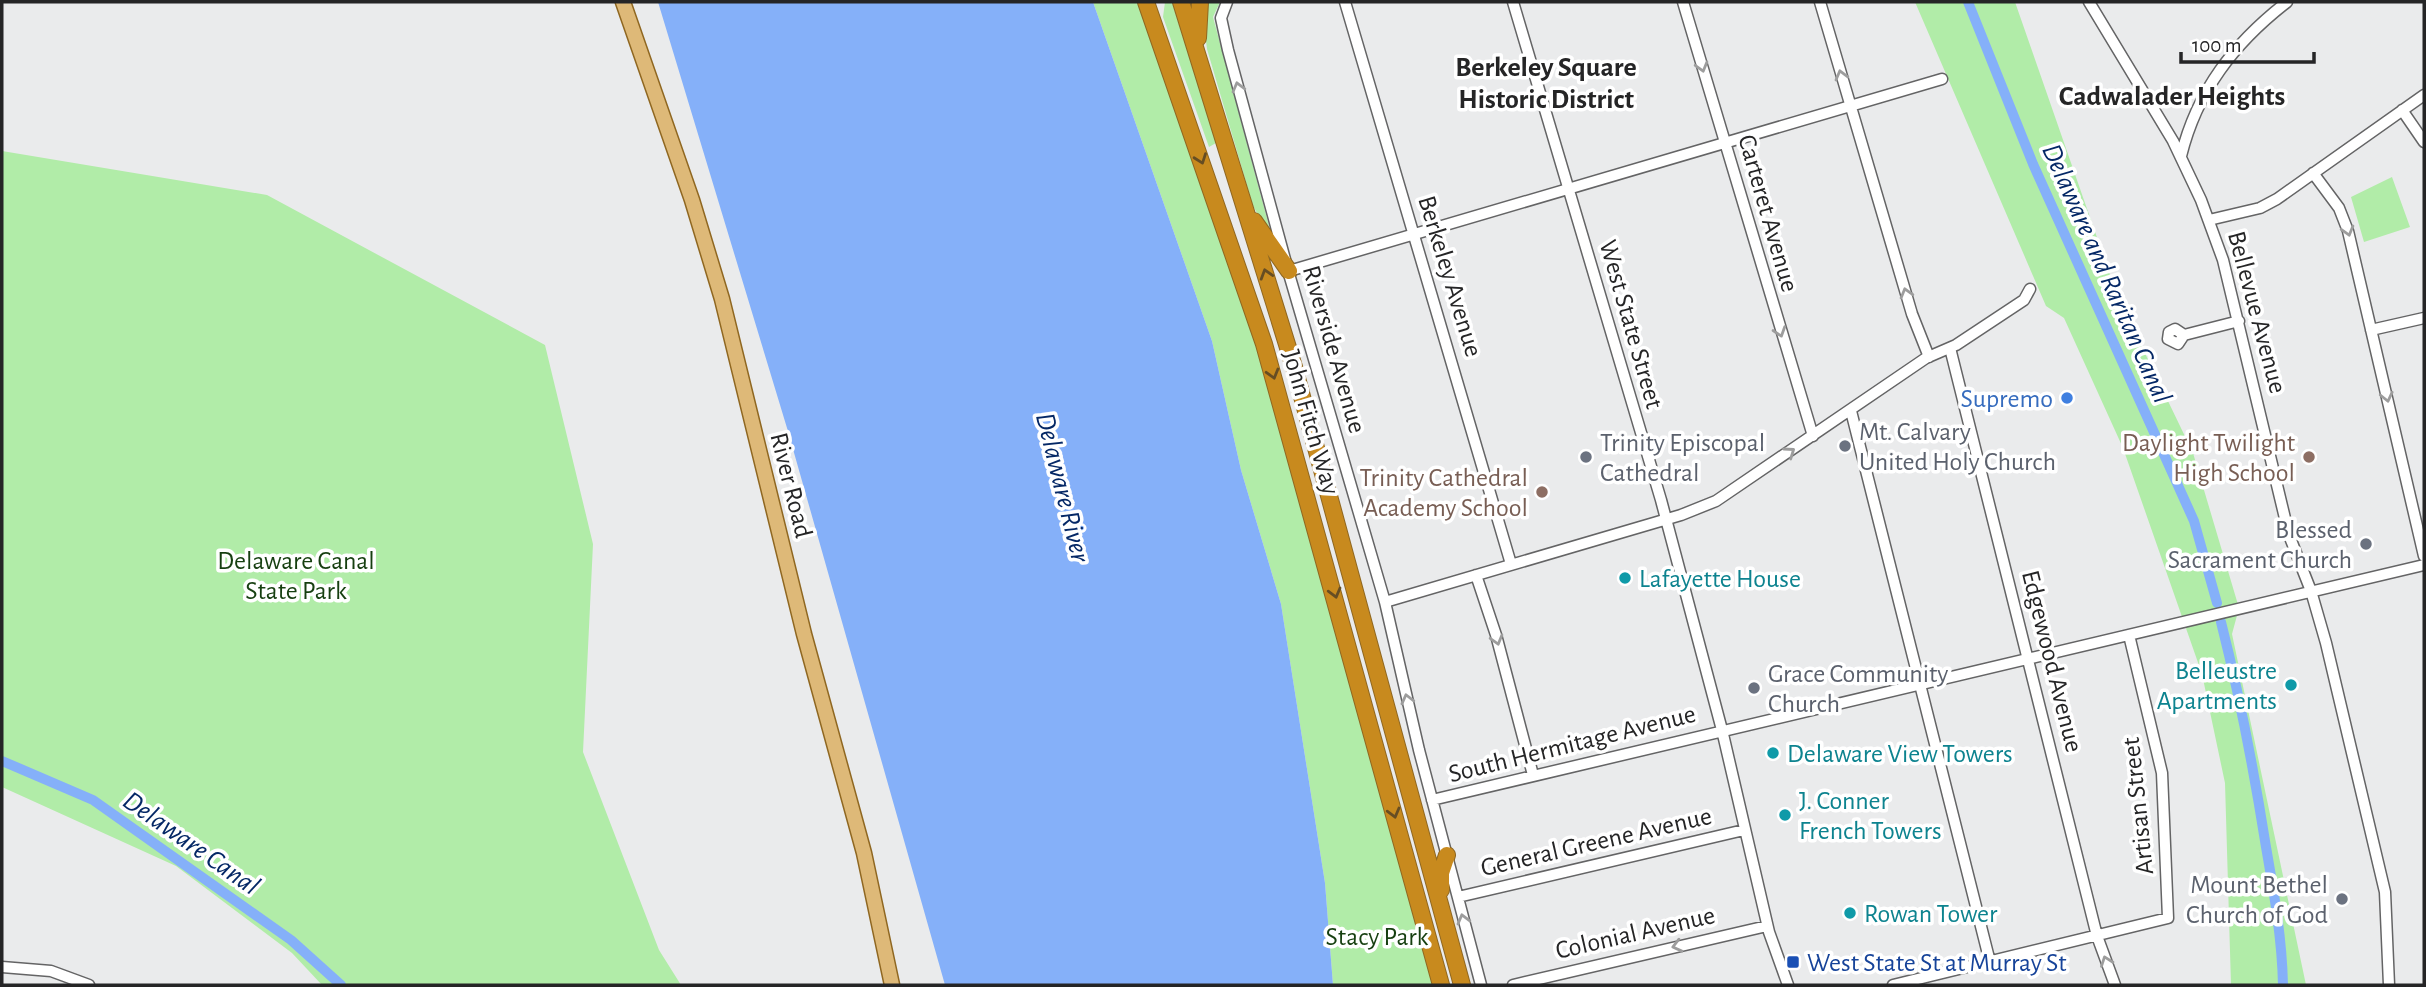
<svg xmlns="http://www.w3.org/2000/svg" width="2426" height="987" viewBox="0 0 2426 987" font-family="'Alegreya Sans',sans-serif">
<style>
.green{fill:#b1eca8}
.water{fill:#85b0f9}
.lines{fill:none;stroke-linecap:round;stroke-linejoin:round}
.canal{stroke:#85b0f9;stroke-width:10}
.minor-casing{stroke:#646465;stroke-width:13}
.major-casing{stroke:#8f6721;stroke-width:17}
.highway-casing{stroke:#8f6721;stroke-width:18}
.minor{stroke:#fff;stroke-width:10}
.major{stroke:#deb978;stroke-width:14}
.highway{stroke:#c88a1e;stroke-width:16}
.oneway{stroke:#9d9d9d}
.oneway2{stroke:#664d23}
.shop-dot{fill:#3f7fe0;stroke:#fff;stroke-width:2.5}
.worship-dot{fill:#6b7280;stroke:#fff;stroke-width:2.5}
.education-dot{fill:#8d6e63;stroke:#fff;stroke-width:2.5}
.culture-dot{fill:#0f9aa8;stroke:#fff;stroke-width:2.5}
.transit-dot{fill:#1a4fb4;stroke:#fff;stroke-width:2.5}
.labels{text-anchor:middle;stroke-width:7;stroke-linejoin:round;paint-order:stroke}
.street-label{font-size:26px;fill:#252526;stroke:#fff}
.shop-label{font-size:26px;fill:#366cbe;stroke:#fff;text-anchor:end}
.worship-label{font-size:26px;fill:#5b616d;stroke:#fff;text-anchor:start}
.education-label{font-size:26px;fill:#785e54;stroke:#fff;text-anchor:end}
.park-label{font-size:26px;fill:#163f10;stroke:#fff}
.culture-label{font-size:26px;fill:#0d838f;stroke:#fff;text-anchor:start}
.transit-label{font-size:26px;fill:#164399;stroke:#fff;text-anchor:start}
.neighbourhood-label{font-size:28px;font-weight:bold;fill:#252526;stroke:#fff}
.water-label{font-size:28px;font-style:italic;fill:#052866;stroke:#fff}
</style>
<rect width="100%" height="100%" fill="#eaebec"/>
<!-- green -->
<path class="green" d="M1093 2H1150L1247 289 1441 985H1333L1325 883 1281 604 1241 470 1212 341Z
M1165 2H1172L1216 143 1209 147 1163 17Z
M1208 2H1220L1213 17 1273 241 1253 206 1207 49 1203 17Z
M1915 2H2015L2117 295 2193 453 2239 608 2232 634 2306 985H2231L2225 783 2202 674 2123 448 2064 318 2046 306Z
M2 151 267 195 545 345 593 544 583 752 659 950 681 985H322L292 953 176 866 2 787Z
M2392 177 2410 227 2364 242 2351 197Z"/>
<!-- water -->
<path class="water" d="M658 2H1093L1212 341 1241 470 1281 604 1325 883 1333 985H945L787 428Z"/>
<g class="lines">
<!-- canal -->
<path class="canal" d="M1968 2 2033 164 2194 521 2217 603
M2221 622C2240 697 2254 771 2266 847 2274 893 2282 938 2283 985
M2 761 93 800 291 940 341 985"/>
<!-- minor casing -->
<g class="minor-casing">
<path id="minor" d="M1227 2 1221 18 1228 50 1289 274 1385 602 1419 750 1481 985
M1345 2 1511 564
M1513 2 1661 500 1722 730 1769 932 1788 985
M1683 2 1813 436
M1820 2 1912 314 1929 357
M2089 2 2173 141 2201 200 2223 260 2289 535 2311 591 2326 643 2385 892 2389 985
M2402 110 2424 142
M2181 156C2197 91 2234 43 2287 2
M2313 173 2339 208 2348 231 2424 556
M2209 220 2260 208 2277 199 2424 95
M1289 271 1942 79
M2371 330 2424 318
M2184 335 2175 329 2169 332 2168 339 2178 344 2184 335 2239 321
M1950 348 2097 936 2115 985
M1851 411 1990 962
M1476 575 1496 635 1533 775
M1385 602 1681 515 1716 501 1926 358 1956 345 2024 300 2030 289
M1432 800 2424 565
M1458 897 1744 830
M2 967 51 971 89 985
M1513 985 1767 926
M1893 985 2168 918 2162 773 2129 635"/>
</g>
<!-- major casing -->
<g class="major-casing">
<path id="major" d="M623 2 692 200 722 299 804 634 864 853 892 985"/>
</g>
<!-- highway casing -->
<g class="highway-casing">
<path id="highway" d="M1146 2 1264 344 1441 985
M1181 2 1294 367 1462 985
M1198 38 1200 2
M1254 221 1289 271
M1441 890V873L1447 855"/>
</g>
<!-- minor -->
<use href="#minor" class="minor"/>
<!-- major -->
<use href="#major" class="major"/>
<!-- highway -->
<use href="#highway" class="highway"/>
</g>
<!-- one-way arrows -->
<defs><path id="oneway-chevron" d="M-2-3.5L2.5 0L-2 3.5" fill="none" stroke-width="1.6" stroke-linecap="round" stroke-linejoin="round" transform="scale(1.75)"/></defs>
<g class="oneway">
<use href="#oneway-chevron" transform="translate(1702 67) rotate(74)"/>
<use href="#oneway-chevron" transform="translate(1841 75) rotate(-105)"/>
<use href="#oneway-chevron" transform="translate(1238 87) rotate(-105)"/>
<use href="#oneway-chevron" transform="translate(2348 231) rotate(74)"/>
<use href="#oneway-chevron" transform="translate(1906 293) rotate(-106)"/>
<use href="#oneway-chevron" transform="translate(1780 332) rotate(72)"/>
<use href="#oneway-chevron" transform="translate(2387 397) rotate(77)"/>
<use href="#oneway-chevron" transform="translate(1790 452) rotate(-35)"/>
<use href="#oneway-chevron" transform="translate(1497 640) rotate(74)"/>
<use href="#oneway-chevron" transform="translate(1407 699) rotate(-104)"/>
<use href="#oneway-chevron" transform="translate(1463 919) rotate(-105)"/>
<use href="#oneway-chevron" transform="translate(1677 946) rotate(166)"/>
<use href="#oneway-chevron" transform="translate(2106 961) rotate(-110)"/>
</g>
<g class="oneway2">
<use href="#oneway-chevron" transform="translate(1201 159) rotate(70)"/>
<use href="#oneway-chevron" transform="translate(1266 274) rotate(-107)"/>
<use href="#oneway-chevron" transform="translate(1273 374) rotate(74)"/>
<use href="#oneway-chevron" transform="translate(1335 593) rotate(75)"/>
<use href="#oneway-chevron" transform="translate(1394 813) rotate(75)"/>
</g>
<!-- markers -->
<circle class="shop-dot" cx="2067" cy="398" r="7"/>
<g class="worship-dot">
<circle cx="1845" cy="446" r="7"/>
<circle cx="1586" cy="457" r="7"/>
<circle cx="2366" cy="544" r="7"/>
<circle cx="1754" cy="688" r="7"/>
<circle cx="2342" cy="899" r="7"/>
</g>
<g class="education-dot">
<circle cx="2309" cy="457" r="7"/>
<circle cx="1542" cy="492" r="7"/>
</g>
<g class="culture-dot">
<circle cx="1625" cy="578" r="7"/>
<circle cx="2291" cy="685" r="7"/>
<circle cx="1773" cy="753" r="7"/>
<circle cx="1785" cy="815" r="7"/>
<circle cx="1850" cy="913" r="7"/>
</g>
<rect class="transit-dot" x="1786" y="955" width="14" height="14" rx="3.5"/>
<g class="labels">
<!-- street labels -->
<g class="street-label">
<text transform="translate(1769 213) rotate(74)" y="9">Carteret Avenue</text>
<text transform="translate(1451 276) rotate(73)" y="9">Berkeley Avenue</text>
<text transform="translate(2258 312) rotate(75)" y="9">Bellevue Avenue</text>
<text transform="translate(1632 324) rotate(74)" y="9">West State Street</text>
<text transform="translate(1335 349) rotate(74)" y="9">Riverside Avenue</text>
<text transform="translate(1312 422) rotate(74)" y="9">John Fitch Way</text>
<text transform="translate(792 485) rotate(76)" y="9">River Road</text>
<text transform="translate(2053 661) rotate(76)" y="9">Edgewood Avenue</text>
<text transform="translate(1572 743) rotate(-14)" y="9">South Hermitage Avenue</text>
<text transform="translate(2137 806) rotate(-96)" y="9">Artisan Street</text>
<text transform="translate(1596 841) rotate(-13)" y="9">General Greene Avenue</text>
<text transform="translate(1635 932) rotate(-13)" y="9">Colonial Avenue</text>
</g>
<!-- shop labels -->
<g class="shop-label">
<text x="2053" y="407">Supremo</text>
</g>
<!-- worship labels -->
<g class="worship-label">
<text x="1859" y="440">Mt. Calvary<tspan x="1859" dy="30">United Holy Church</tspan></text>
<text x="1600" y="451">Trinity Episcopal<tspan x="1600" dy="30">Cathedral</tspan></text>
<text x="2352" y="538" text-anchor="end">Blessed<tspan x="2352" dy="30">Sacrament Church</tspan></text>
<text x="1768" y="682">Grace Community<tspan x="1768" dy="30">Church</tspan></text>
<text x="2328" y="893" text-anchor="end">Mount Bethel<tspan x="2328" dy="30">Church of God</tspan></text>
</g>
<!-- education labels -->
<g class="education-label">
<text x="2295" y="451">Daylight Twilight<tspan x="2295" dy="30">High School</tspan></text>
<text x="1528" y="486">Trinity Cathedral<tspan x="1528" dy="30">Academy School</tspan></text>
</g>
<!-- park labels -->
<g class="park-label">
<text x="296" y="569">Delaware Canal<tspan x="296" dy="30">State Park</tspan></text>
<text x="1377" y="945">Stacy Park</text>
</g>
<!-- culture labels -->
<g class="culture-label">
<text x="1639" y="587">Lafayette House</text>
<text x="2277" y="679" text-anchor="end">Belleustre<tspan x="2277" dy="30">Apartments</tspan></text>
<text x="1787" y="762">Delaware View Towers</text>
<text x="1799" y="809">J. Conner<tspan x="1799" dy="30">French Towers</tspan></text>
<text x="1864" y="922">Rowan Tower</text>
</g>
<!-- transit labels -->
<g class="transit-label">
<text x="1807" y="971">West State St at Murray St</text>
</g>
<!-- neighbourhood labels -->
<g class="neighbourhood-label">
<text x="1546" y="76">Berkeley Square<tspan x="1546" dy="32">Historic District</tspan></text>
<text x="2172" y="105">Cadwalader Heights</text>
</g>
<!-- water labels -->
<g class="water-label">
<text transform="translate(2108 273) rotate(66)" y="10">Delaware and Raritan Canal</text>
<text transform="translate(1064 487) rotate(76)" y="10">Delaware River</text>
<text transform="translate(192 842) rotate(35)" y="10">Delaware Canal</text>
</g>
</g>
<!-- border -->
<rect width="2426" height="987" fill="none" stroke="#252526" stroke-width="7"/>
<!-- scale -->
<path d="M2181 52v10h133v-10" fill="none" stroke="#252526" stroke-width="3.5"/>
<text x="2192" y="52" font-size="21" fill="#252526" stroke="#ffffff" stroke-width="5" paint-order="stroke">100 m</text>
</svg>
